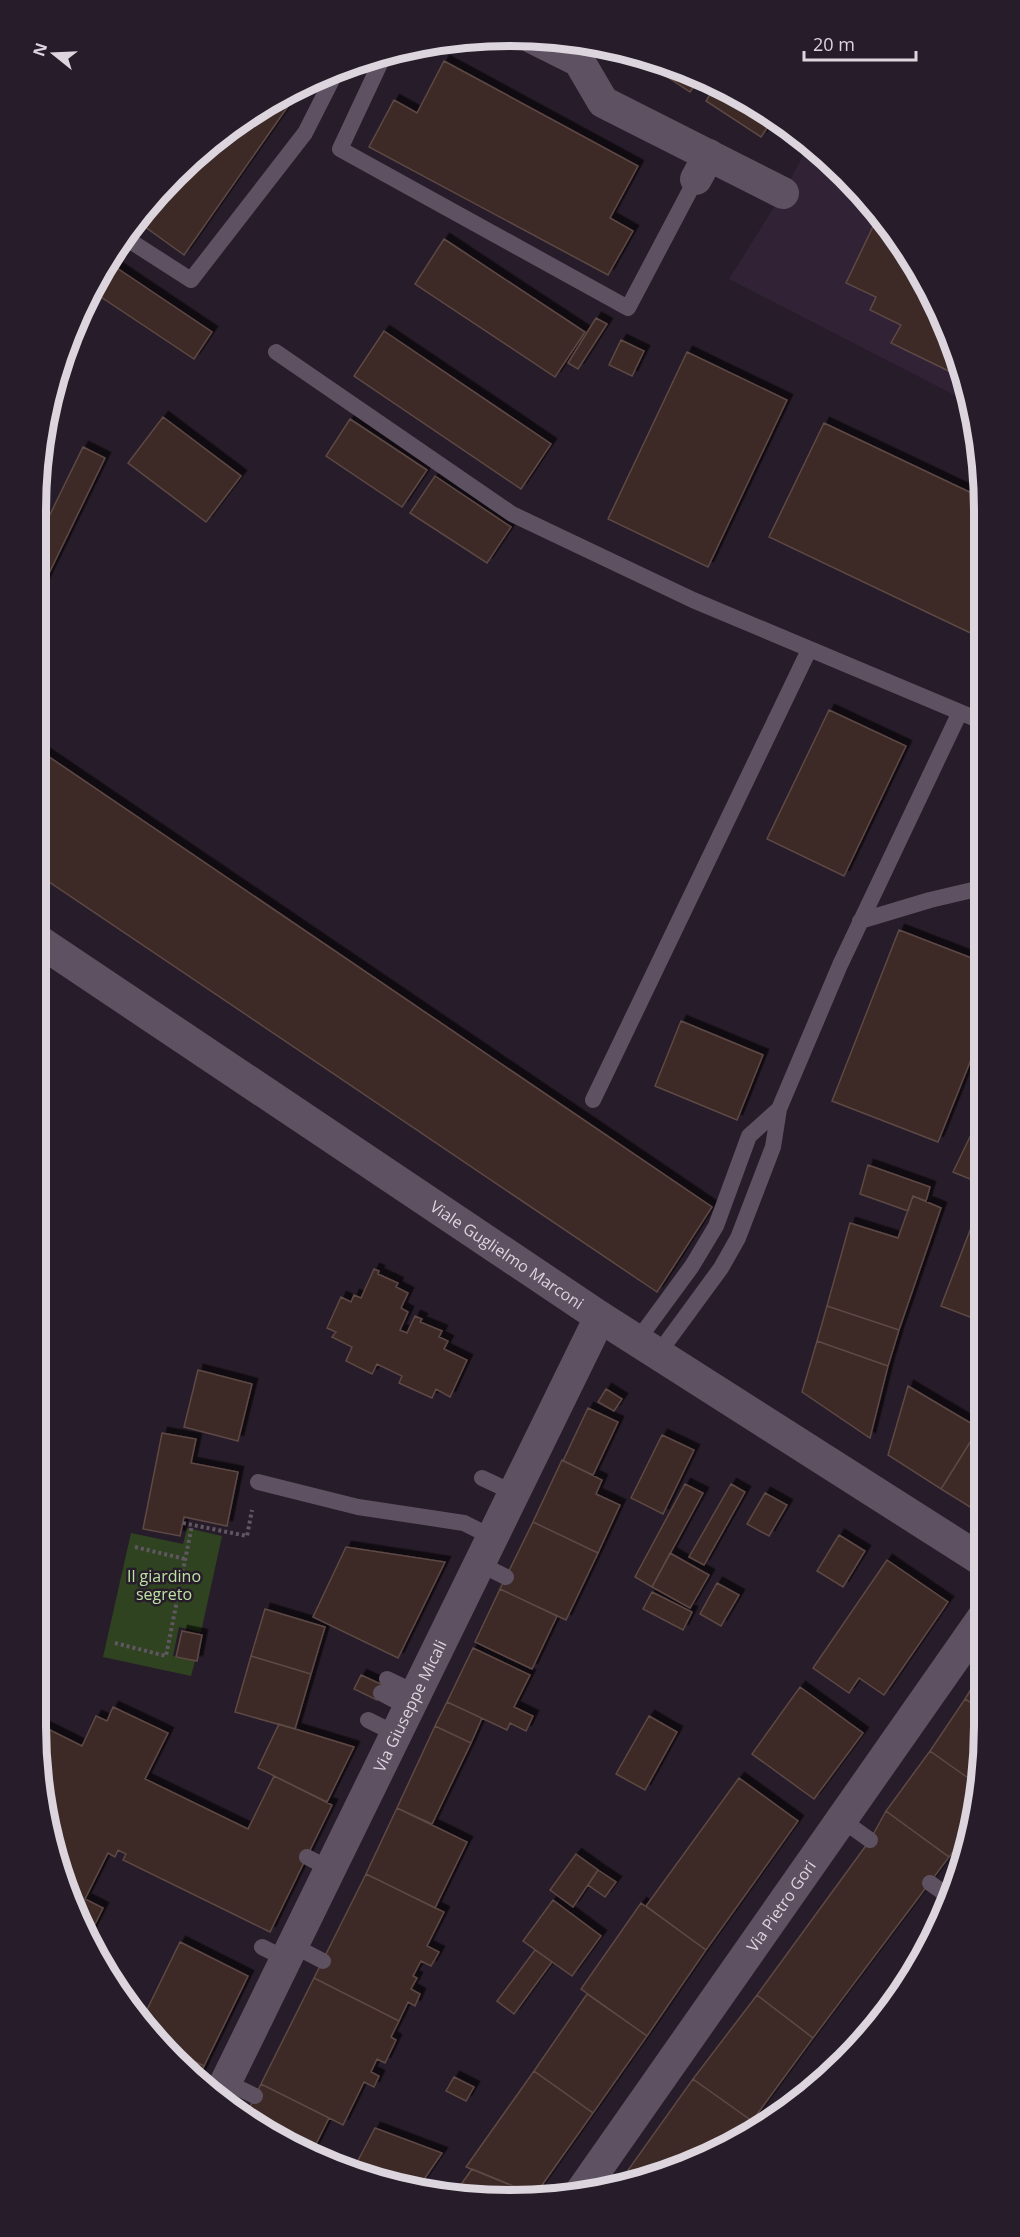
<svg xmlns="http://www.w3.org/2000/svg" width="1020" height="2237" viewBox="0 0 1020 2237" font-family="'Open Sans',sans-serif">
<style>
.built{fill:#312235}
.green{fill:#2f4321}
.building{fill:#3d2a27;stroke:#5d4844;stroke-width:1.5;filter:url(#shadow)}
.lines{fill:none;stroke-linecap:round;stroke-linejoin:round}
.path{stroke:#615763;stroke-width:4;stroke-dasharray:3 3;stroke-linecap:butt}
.lane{stroke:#5e5161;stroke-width:16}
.street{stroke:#5e5161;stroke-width:32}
.labels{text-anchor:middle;stroke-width:5;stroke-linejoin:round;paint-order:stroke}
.street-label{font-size:16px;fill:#dcd5de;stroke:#271c29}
.park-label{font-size:16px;fill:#bce2a3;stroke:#271c29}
.rim{fill:none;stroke:#dcd5de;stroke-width:8}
</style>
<defs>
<filter id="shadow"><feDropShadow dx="5.5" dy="-5.5" stdDeviation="0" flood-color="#0009"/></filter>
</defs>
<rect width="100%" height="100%" fill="#271c29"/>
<!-- built -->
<path class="built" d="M809 145 879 214 876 297 870 310 901 325 892 343 961 377 968 402 729 279 783 193Z"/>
<!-- green -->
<path class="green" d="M187 1528 222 1536 201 1632 179 1627 173 1656 195 1661 191 1676 103 1657 131 1533 183 1544Z"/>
<!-- building -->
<path class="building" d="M647 59 691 72 773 119 761 137 706 101 714 88 699 79 690 92 645 62Z
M444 61 638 166 610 218 633 231 608 275 369 147 394 100 417 113Z
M295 90 298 92 184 255 137 221 175 175 246 116Z
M879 214 886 221 948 328 961 377 891 343 901 325 870 310 876 297 846 283Z
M444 239 585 332 555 377 415 284Z
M108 262 212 332 194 359 92 291Z
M596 318 607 324 578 369 568 363Z
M384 331 551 444 521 489 354 376Z
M621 340 644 351 632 376 609 365Z
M687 352 787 400 708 567 608 519Z
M163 417 241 476 206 522 128 463Z
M350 419 427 470 402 507 326 456Z
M824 423 980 497 981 638 769 537Z
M83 447 105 458 38 596 36 543Z
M435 476 511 527 487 563 410 513Z
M829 710 906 746 844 876 767 839Z
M36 748 712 1207 657 1292 36 873Z
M899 930 982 962V1032L938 1142 832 1101Z
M681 1021 763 1055 737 1120 655 1086Z
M982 1112V1184L953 1172Z
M868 1165 930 1187 926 1201 913 1196 908 1211 860 1194Z
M913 1196 941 1208 899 1330 827 1306 850 1223 898 1238Z
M982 1199 983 1322 941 1306Z
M374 1269 379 1271 378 1274 398 1283 396 1287 408 1293 401 1308 408 1312 400 1330 407 1333 415 1316 422 1319 420 1322 442 1331 439 1337 448 1341 444 1349 467 1360 450 1397 436 1389 432 1398 399 1383 402 1376 377 1364 372 1374 346 1361 352 1347 332 1337 336 1332 327 1328 341 1297 351 1302 354 1295 361 1298Z
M827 1306 899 1330 888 1366 817 1341Z
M817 1341 888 1366 870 1438 802 1392Z
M198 1370 252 1384 238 1441 184 1427Z
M908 1386 979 1428 941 1489 888 1455Z
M606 1389 622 1399 614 1411 598 1402Z
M588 1408 618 1422 593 1475 563 1461Z
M979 1428 983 1430V1515L941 1489Z
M162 1433 196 1439 191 1463 238 1472 227 1526 184 1517 180 1536 143 1529Z
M662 1435 694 1450 663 1514 631 1498Z
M562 1460 602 1480 596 1494 620 1505 598 1553 533 1522Z
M685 1484 703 1493 652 1587 635 1577Z
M731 1484 745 1492 704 1565 689 1557Z
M765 1493 787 1505 769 1536 747 1524Z
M533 1522 598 1553 566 1620 500 1589Z
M839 1535 865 1551 843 1587 817 1571Z
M346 1547 445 1562 398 1658 313 1617Z
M670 1553 709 1575 690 1608 652 1587Z
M887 1560 948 1602 884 1695 859 1678 849 1693 813 1668Z
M717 1583 739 1595 721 1626 700 1614Z
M500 1589 557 1616 532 1669 475 1642Z
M652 1592 692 1612 683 1630 643 1609Z
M265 1609 325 1627 311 1674 251 1656Z
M182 1631 202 1635 197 1661 176 1657Z
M473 1648 530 1675 514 1707 533 1716 526 1731 510 1723 507 1730 447 1702Z
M251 1656 311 1674 295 1729 235 1712Z
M984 1668V1711L965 1699Z
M361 1675 385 1686 377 1700 354 1689Z
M800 1687 863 1733 814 1799 752 1754Z
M965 1699 984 1711 978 1785 930 1751Z
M447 1702 482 1718 471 1743 435 1726Z
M113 1707 168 1733 145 1779 248 1829 274 1776 332 1805 270 1932 123 1860 126 1854 118 1850 115 1857 108 1853 85 1899 103 1908 88 1938 61 1880 36 1723 82 1746 96 1716 107 1721Z
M649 1716 677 1732 645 1790 616 1774Z
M279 1724 354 1747 327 1802 258 1768Z
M435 1726 471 1743 432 1824 397 1808Z
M930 1751 978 1785 975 1820 964 1855 955 1849 949 1857 886 1811Z
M739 1778 798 1821 706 1950 646 1906Z
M397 1808 467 1842 435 1908 366 1874Z
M886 1811 949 1857 813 2038 757 1995 870 1840Z
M576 1854 598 1870 573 1907 550 1890Z
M598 1870 616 1882 605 1897 588 1885Z
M366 1874 444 1912 427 1946 439 1952 431 1966 421 1961 413 1976 417 1978 411 1989 420 1994 415 2006 408 2002 399 2021 314 1978Z
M553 1900 601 1936 572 1976 523 1941Z
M641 1903 706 1950 647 2036 581 1989Z
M180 1942 248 1976 204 2066 160 2045 153 2039 141 2022Z
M535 1950 552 1962 514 2014 497 2001Z
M314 1978 399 2021 391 2037 396 2040 385 2063 377 2059 371 2072 379 2076 374 2087 364 2082 343 2125 261 2084Z
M587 1994 647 2036 593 2113 534 2071Z
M757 1995 813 2038 752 2121 693 2079Z
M160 2045 204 2066 199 2077Z
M534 2071 593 2113 535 2195 466 2167Z
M454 2077 474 2087 466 2101 446 2091Z
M693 2079 759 2126 747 2138 662 2176 638 2182 626 2173Z
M261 2084 329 2118 312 2152 273 2138 246 2115Z
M375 2128 442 2153 416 2191 354 2168Z
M472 2169 535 2195 455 2193Z
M626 2173 638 2182 616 2187 618 2183Z"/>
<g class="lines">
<!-- path -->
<path class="path" d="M183 1523 247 1536 252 1510
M135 1547 185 1559
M115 1643 166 1656 192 1525"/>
<!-- lane -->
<path class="lane" d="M384 55 340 149 628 308 696 179
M124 237 191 280 305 133 337 70
M276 352 512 514 693 600 981 721
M860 921 930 900 981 888
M593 1100 809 650
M637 1341 692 1266 716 1226 749 1136 779 1109
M658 1354 721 1268 738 1238 773 1147 779 1109 840 965 960 712
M482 1478 514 1493
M258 1482 358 1507 464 1523 492 1537
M480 1564 506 1577
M387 1679 416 1693
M381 1693 409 1708
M368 1720 396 1734
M842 1820 870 1840
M307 1857 330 1869
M930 1883 951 1898
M292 1945 323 1961
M262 1947 286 1959
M226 2082 255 2096"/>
<!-- street -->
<g class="street">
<path d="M533 38 579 61 603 102 783 193"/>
<path d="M696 179 709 155"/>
<path id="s1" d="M36 939 600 1317 983 1561"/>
<path id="s2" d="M220 2094 600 1317"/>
<path id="s3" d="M578 2196 984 1616"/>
</g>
</g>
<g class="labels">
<!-- street labels -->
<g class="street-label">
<text dy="6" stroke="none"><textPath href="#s1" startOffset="567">Viale Guglielmo Marconi</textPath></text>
<text dy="6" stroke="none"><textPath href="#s2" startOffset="432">Via Giuseppe Micali</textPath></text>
<text dy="6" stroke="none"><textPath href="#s3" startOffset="354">Via Pietro Gori</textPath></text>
</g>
<!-- park labels -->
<g class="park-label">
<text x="164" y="1582">Il giardino<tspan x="164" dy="18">segreto</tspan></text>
</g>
</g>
<!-- crop -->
<path d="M0 0H1020V2237H0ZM510 46H510A464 464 0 0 1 974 510V1726A464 464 0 0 1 510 2190H510A464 464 0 0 1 46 1726V510A464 464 0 0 1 510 46Z" fill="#271c29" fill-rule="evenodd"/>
<path class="rim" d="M510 46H510A464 464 0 0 1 974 510V1726A464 464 0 0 1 510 2190H510A464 464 0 0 1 46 1726V510A464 464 0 0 1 510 46Z"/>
<!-- north arrow -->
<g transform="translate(54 54) rotate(288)" stroke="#271c29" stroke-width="4.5" paint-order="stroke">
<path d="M0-4.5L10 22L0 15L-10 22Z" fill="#dcd5de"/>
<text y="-9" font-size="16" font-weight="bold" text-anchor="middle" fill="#dcd5de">N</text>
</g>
<!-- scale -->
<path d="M804 51v9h112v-9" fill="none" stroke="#dcd5de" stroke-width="3"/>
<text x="813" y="51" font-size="18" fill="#dcd5de" stroke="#271c29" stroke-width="4.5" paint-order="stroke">20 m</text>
</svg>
